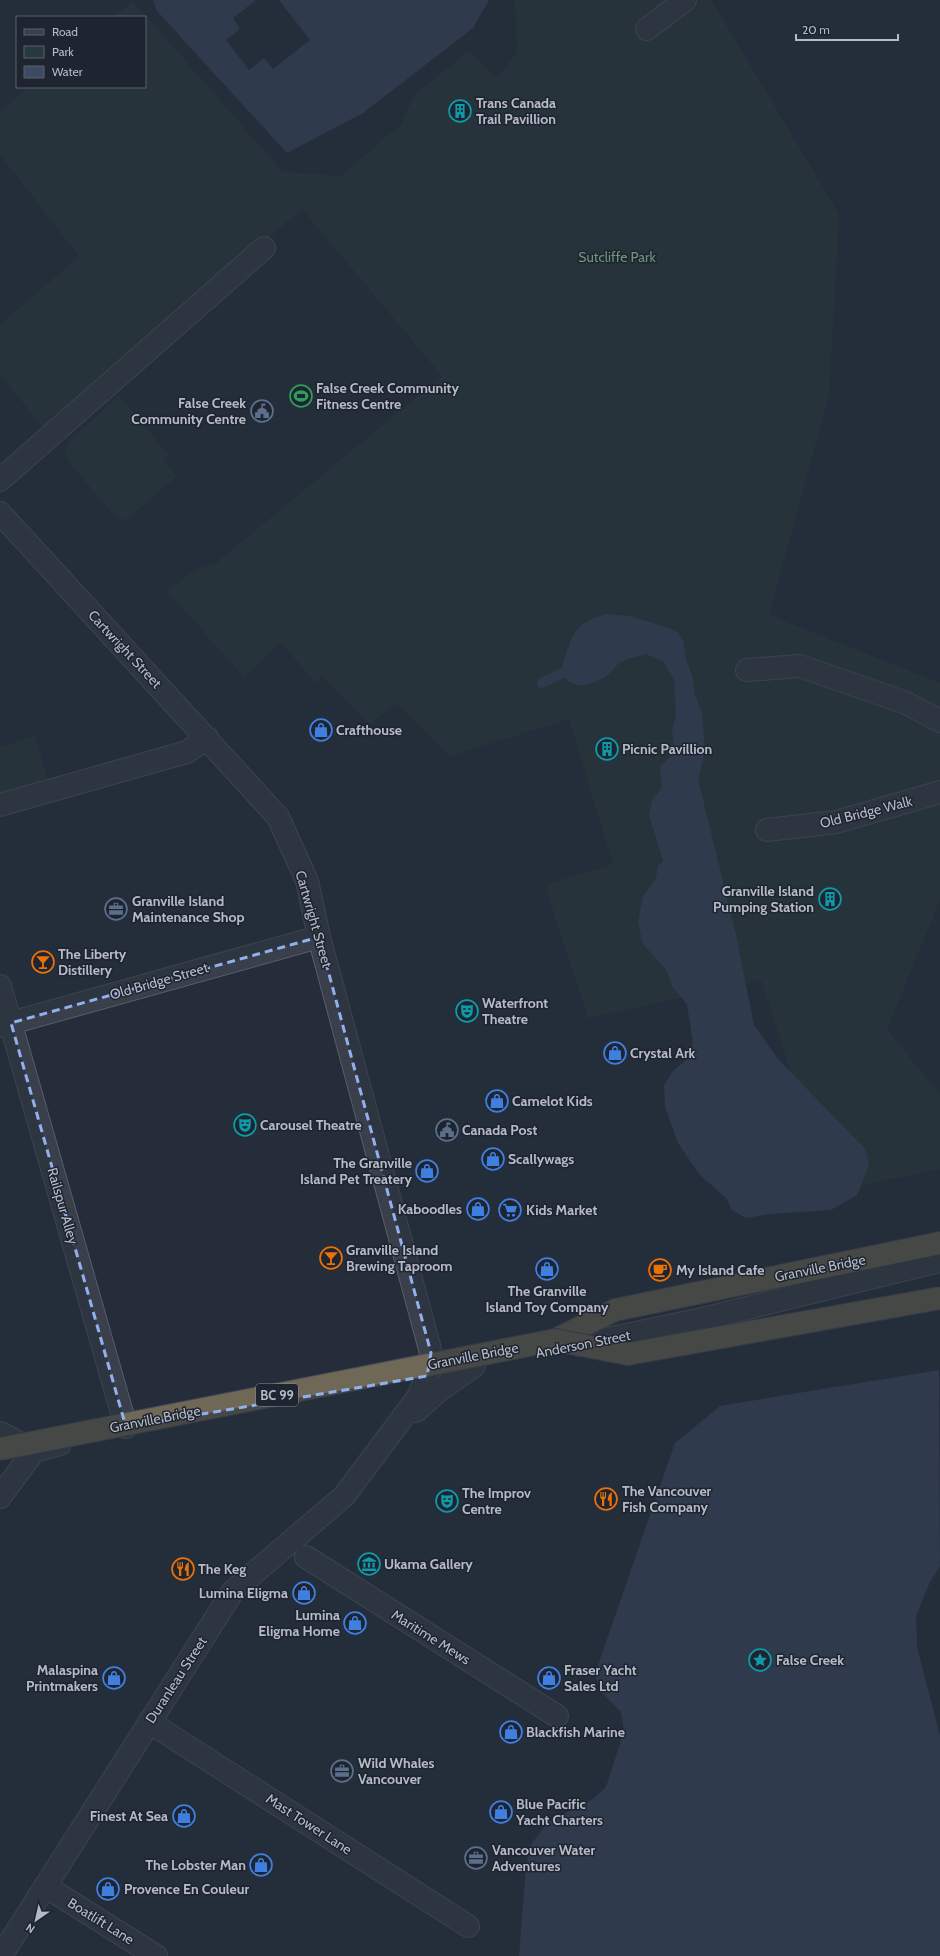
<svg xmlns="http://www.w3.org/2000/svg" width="940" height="1956" viewBox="0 0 940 1956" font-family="Cabin,sans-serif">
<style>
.green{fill:#283a3d}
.water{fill:#3c4a63}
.pier{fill:#252d3b}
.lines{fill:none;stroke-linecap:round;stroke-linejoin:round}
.stream{stroke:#3c4a63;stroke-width:10}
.minor-casing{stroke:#575d69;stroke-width:24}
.highway-casing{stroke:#444a56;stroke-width:24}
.minor{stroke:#393f4b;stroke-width:22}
.highway{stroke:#706856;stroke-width:22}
.highway-bridge-casing{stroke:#444a56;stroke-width:24;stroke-linecap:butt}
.highway-bridge{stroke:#706856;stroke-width:22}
.marked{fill:none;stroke:#91b0ef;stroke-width:3;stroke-dasharray:8 5;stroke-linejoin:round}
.labels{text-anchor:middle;stroke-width:3;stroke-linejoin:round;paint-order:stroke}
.shield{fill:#1e2430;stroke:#878d99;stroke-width:1}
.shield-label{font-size:13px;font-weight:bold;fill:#b4bac6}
.poi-label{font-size:14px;font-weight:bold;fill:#b4bac6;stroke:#1e2430;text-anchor:start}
.park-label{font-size:14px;fill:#6d9579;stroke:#1e2430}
.street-label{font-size:14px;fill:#b4bac6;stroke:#1e2430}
</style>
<rect width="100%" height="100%" fill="#252d3b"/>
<!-- green -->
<path class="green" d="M515 0H711L839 214 829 395 769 615 940 683V900L887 1029 940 1095V1169L830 1192 761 980 588 1018 545 885 613 864 569 719 450 756 395 703 370 724 322 677 316 683 281 643 244 677 167 591 195 570 216 563 442 376 302 209 44 429 0 374V325L79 256 0 155V112L29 87H145V17H113L133 1 283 172 341 176 401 124 415 94 469 51 498 78 517 52Z
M119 396 169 455 163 460 177 476 125 521 111 512 70 463 65 453 71 439Z
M35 736 49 783 0 797V747Z"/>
<!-- water -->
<path class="water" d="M153 0H489L473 28 363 113 287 153 157 11Z
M607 614 629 616 669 628 677 632 683 640 686 659 692 675 695 695 702 713 705 751 698 779 736 935 754 1025 778 1059 866 1150 869 1165 857 1195 831 1210 770 1214 746 1218 732 1210 726 1198 699 1174 678 1143 665 1107 664 1085 673 1071 686 1060 693 1043 687 1004 672 986 667 971 643 944 638 922 643 896 656 879 658 866 663 861 649 815 652 800 662 788 660 767 671 756 674 746 672 732 676 715 674 680 663 661 646 654C638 657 627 658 620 663 615 666 613 671 609 674 593 686 568 693 561 670 572 638 571 623 607 614Z
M939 1370 940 1566 930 1582 916 1616 917 1647 940 1736V1956H519L526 1866 532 1843 549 1821 593 1799 606 1787 624 1731 621 1712 601 1692 595 1674 675 1443 720 1406Z"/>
<!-- pier -->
<path class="pier" d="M256 0H279L310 40 273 69 264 58 249 70 226 40 240 29 233 18Z"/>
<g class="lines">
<!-- stream -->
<path class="stream" d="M542 683 562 673"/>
<!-- minor casing -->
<g class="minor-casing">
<path id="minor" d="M647 29 685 0
M0 480 264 248
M0 513 278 817 307 881 319 937 431 1353 427 1376 418 1397 344 1496 233 1591 1 1956
M747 670 800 666 906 703 940 721
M0 805 187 752 207 738
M767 830 836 822 940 792
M0 986 126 1427
M0 1026 319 937
M579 1345 702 1319 940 1261
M416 1411 437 1392 474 1366
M0 1433 33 1450
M0 1497 34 1451 60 1444
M306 1557 557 1716
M149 1722 468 1926
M45 1886 156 1956"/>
</g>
<!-- highway casing -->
<g class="highway-casing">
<path id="highway" d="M555 1340 615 1310 940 1243"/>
</g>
<!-- minor -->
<use href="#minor" class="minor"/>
<!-- highway -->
<use href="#highway" class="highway"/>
<!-- highway-bridge casing -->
<g class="highway-bridge-casing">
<path id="highway-bridge" d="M0 1449 555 1340 628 1354 940 1298"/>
</g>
<!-- highway-bridge -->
<use href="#highway-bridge" class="highway-bridge"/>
</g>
<!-- marked area -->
<path d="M0 0H940V1956H0ZM319 937 431 1353 427 1376 126 1427 11 1023Z" fill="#252d3b" fill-opacity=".55" fill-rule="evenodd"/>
<path class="marked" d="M319 937 431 1353 427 1376 126 1427 11 1023Z"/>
<!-- icons -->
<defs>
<g id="building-ring" transform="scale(1.15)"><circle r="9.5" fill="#1e2430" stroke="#0f9aa8" stroke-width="1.5"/><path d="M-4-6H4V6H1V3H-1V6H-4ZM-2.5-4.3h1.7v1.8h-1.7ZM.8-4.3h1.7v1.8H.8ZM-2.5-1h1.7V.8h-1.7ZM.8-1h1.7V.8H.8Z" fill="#0f9aa8"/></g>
<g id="stadium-ring" transform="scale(1.15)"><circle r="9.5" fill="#1e2430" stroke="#2e9e5b" stroke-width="1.5"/><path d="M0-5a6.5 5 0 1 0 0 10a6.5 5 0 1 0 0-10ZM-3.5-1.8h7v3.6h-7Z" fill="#2e9e5b"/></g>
<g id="civic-ring" transform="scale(1.15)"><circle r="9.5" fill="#1e2430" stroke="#5c6f8a" stroke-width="1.5"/><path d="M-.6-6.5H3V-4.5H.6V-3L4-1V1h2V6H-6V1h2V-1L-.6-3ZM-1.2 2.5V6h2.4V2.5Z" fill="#5c6f8a"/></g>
<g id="shop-ring" transform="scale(1.15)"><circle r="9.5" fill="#1e2430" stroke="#3f7fe0" stroke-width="1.5"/><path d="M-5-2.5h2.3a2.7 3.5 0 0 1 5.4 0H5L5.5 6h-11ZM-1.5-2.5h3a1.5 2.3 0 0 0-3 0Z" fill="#3f7fe0"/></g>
<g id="office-ring" transform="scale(1.15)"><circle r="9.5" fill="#1e2430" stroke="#5c6f8a" stroke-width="1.5"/><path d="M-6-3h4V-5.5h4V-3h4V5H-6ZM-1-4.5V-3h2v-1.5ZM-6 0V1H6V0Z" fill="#5c6f8a"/></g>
<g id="bar-ring" transform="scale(1.15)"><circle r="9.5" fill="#1e2430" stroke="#e8710a" stroke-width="1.5"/><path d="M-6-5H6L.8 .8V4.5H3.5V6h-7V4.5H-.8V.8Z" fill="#e8710a"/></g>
<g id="theatre-ring" transform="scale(1.15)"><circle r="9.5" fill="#1e2430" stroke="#0f9aa8" stroke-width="1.5"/><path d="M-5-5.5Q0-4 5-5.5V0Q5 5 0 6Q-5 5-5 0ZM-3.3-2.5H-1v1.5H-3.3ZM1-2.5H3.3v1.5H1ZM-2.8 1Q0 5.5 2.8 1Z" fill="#0f9aa8"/></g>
<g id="supermarket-ring" transform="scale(1.15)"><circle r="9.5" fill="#1e2430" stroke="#3f7fe0" stroke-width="1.5"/><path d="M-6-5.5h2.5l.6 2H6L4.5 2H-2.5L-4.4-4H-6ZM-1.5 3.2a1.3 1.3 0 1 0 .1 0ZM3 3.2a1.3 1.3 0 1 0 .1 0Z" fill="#3f7fe0"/></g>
<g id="cafe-ring" transform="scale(1.15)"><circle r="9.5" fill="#1e2430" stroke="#e8710a" stroke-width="1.5"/><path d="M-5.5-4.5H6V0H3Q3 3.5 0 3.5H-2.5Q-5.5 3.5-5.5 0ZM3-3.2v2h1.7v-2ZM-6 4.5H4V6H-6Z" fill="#e8710a"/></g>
<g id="restaurant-ring" transform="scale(1.15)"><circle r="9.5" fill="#1e2430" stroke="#e8710a" stroke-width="1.5"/><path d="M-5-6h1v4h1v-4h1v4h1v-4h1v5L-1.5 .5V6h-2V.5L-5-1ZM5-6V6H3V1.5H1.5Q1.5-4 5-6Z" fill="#e8710a"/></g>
<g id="museum-ring" transform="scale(1.15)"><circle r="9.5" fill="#1e2430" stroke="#0f9aa8" stroke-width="1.5"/><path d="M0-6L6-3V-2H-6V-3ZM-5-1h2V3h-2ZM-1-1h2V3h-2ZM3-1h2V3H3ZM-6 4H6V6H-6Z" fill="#0f9aa8"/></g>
<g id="sight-ring" transform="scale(1.15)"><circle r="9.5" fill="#1e2430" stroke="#0f9aa8" stroke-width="1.5"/><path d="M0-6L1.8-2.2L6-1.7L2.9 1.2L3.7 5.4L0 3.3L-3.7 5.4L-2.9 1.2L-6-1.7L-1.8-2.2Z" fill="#0f9aa8"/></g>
</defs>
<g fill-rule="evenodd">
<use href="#building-ring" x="460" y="111"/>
<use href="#stadium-ring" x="301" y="396"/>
<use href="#civic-ring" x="262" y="411"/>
<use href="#shop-ring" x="321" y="730"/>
<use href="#building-ring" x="607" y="749"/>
<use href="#building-ring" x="830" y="899"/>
<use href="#office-ring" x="116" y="909"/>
<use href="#bar-ring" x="43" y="962"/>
<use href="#theatre-ring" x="467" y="1011"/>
<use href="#shop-ring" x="615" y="1053"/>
<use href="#shop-ring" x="497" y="1101"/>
<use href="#theatre-ring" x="245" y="1125"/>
<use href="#civic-ring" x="447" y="1130"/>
<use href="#shop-ring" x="493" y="1159"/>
<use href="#shop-ring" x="427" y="1171"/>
<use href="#shop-ring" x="478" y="1209"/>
<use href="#supermarket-ring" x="510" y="1210"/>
<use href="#bar-ring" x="331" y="1258"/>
<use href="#shop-ring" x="547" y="1269"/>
<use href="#cafe-ring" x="660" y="1270"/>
<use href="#restaurant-ring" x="606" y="1499"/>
<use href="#theatre-ring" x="447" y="1501"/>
<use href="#museum-ring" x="369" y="1564"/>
<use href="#restaurant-ring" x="183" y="1569"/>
<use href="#shop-ring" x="304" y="1593"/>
<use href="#shop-ring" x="355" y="1623"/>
<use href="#sight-ring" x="760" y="1660"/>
<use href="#shop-ring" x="114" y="1678"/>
<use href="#shop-ring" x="549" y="1678"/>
<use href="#shop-ring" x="511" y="1732"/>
<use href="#office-ring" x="342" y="1771"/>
<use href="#shop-ring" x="501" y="1812"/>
<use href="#shop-ring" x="184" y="1816"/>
<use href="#office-ring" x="476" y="1858"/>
<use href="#shop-ring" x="261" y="1865"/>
<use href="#shop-ring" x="108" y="1889"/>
</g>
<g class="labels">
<!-- shield labels -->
<rect class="shield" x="256" y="1384" width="42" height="22" rx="3"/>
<g class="shield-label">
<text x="277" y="1400">BC 99</text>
</g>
<!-- poi labels -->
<g class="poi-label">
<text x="476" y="108">Trans Canada<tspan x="476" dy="16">Trail Pavillion</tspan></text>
<text x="316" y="393">False Creek Community<tspan x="316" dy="16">Fitness Centre</tspan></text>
<text x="246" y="408" text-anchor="end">False Creek<tspan x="246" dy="16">Community Centre</tspan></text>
<text x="336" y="735">Crafthouse</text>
<text x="622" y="754">Picnic Pavillion</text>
<text x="814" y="896" text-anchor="end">Granville Island<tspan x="814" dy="16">Pumping Station</tspan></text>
<text x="132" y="906">Granville Island<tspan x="132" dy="16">Maintenance Shop</tspan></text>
<text x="58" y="959">The Liberty<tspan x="58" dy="16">Distillery</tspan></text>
<text x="482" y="1008">Waterfront<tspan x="482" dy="16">Theatre</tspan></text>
<text x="630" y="1058">Crystal Ark</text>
<text x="512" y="1106">Camelot Kids</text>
<text x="260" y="1130">Carousel Theatre</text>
<text x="462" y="1135">Canada Post</text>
<text x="508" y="1164">Scallywags</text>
<text x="412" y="1168" text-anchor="end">The Granville<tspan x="412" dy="16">Island Pet Treatery</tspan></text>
<text x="462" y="1214" text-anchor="end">Kaboodles</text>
<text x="526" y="1215">Kids Market</text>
<text x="346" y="1255">Granville Island<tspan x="346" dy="16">Brewing Taproom</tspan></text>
<text x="676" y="1275">My Island Cafe</text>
<text x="547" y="1296" text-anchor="middle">The Granville<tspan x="547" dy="16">Island Toy Company</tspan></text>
<text x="622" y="1496">The Vancouver<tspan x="622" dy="16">Fish Company</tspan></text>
<text x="462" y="1498">The Improv<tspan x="462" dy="16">Centre</tspan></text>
<text x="384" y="1569">Ukama Gallery</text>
<text x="198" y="1574">The Keg</text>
<text x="288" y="1598" text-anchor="end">Lumina Eligma</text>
<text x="340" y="1620" text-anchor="end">Lumina<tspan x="340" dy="16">Eligma Home</tspan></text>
<text x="776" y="1665">False Creek</text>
<text x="98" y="1675" text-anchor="end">Malaspina<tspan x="98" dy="16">Printmakers</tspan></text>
<text x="564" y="1675">Fraser Yacht<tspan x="564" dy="16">Sales Ltd</tspan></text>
<text x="526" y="1737">Blackfish Marine</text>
<text x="358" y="1768">Wild Whales<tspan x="358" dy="16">Vancouver</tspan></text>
<text x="516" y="1809">Blue Pacific<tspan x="516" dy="16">Yacht Charters</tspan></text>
<text x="168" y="1821" text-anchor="end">Finest At Sea</text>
<text x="492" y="1855">Vancouver Water<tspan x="492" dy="16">Adventures</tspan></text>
<text x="246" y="1870" text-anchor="end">The Lobster Man</text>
<text x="124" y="1894">Provence En Couleur</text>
</g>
<!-- park labels -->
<g class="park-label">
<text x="617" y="262">Sutcliffe Park</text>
</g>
<!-- street labels -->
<g class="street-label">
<text transform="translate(125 649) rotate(47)" y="5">Cartwright Street</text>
<text transform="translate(866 812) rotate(-14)" y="5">Old Bridge Walk</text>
<text transform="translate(314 919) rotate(74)" y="5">Cartwright Street</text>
<text transform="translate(159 981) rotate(-16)" y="5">Old Bridge Street</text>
<text transform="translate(63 1206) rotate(74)" y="5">Railspur Alley</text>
<text transform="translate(820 1268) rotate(-11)" y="5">Granville Bridge</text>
<text transform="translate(583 1344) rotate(-11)" y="5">Anderson Street</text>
<text transform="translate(473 1356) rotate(-11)" y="5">Granville Bridge</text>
<text transform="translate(155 1419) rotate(-11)" y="5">Granville Bridge</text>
<text transform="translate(431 1637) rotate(32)" y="5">Maritime Mews</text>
<text transform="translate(176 1680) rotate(-57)" y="5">Duranleau Street</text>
<text transform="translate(309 1824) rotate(33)" y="5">Mast Tower Lane</text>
<text transform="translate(101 1921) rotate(32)" y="5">Boatlift Lane</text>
</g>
</g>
<!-- legend -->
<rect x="16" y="16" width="130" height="72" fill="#1e2430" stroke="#5a606c"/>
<rect x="24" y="29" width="20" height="6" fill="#393f4b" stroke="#5a606c"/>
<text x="52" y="36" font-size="12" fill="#b4bac6">Road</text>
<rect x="24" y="46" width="20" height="12" fill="#283a3d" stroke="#5a606c"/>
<text x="52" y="56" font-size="12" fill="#b4bac6">Park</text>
<rect x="24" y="66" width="20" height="12" fill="#3c4a63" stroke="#5a606c"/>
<text x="52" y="76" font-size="12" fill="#b4bac6">Water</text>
<!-- north arrow -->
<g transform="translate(36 1920) rotate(214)" stroke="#1e2430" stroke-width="3" paint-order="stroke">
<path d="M0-3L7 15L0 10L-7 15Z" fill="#b4bac6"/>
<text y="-6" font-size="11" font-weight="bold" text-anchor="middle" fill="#b4bac6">N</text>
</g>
<!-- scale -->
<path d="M796 34v6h102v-6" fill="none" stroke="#b4bac6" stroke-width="2"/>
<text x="802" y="34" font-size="12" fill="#b4bac6" stroke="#1e2430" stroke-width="3" paint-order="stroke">20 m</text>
</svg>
